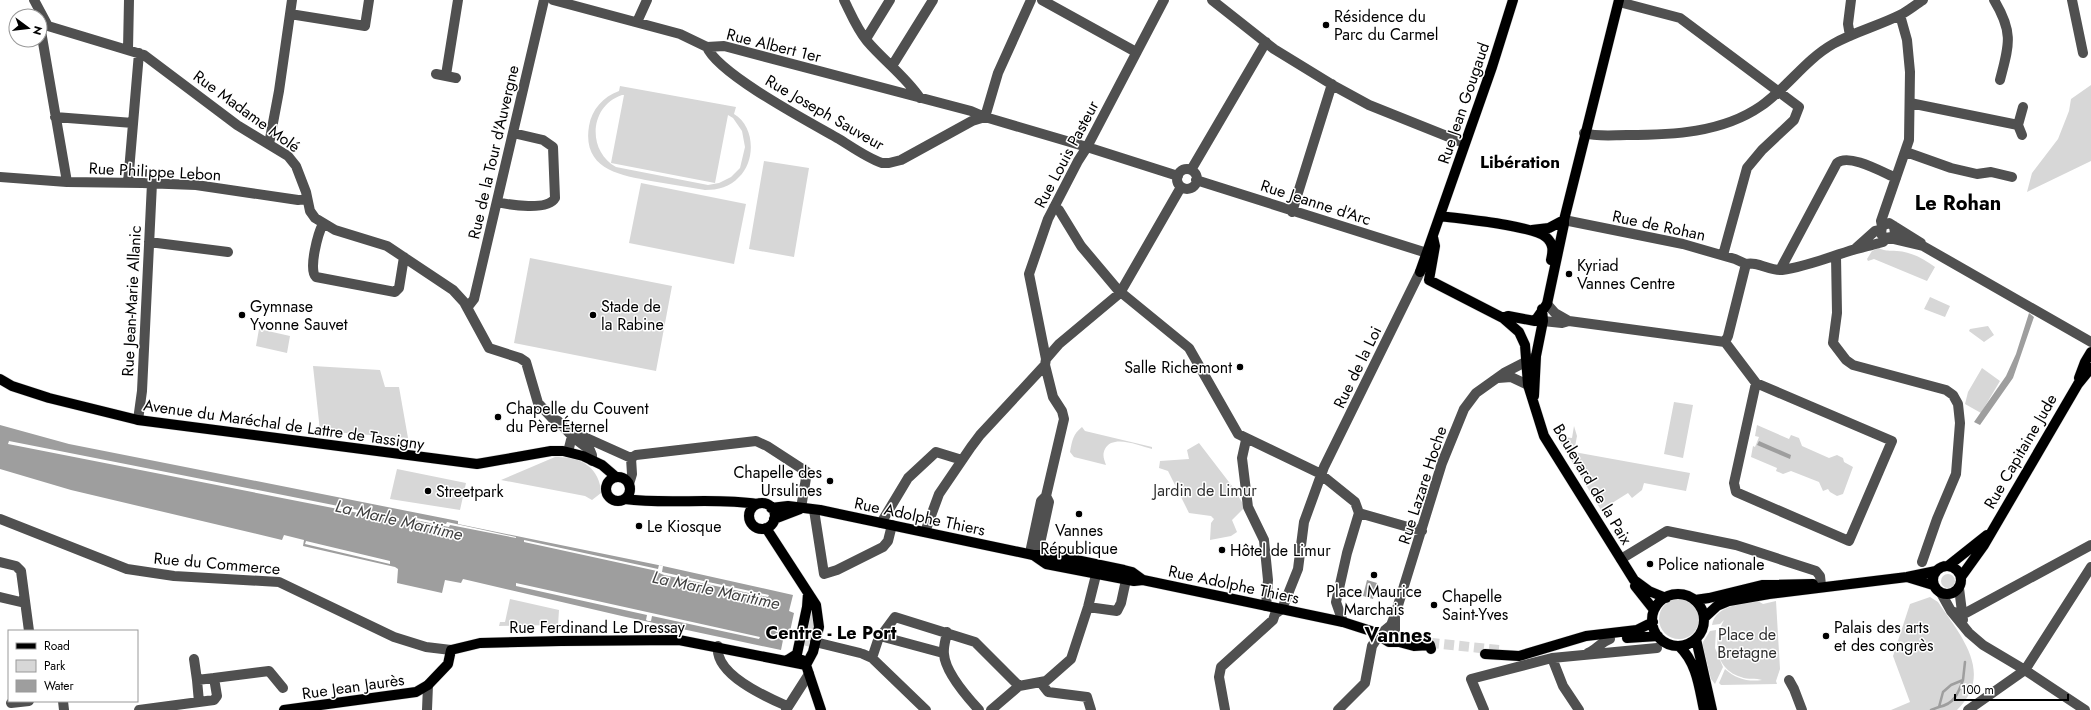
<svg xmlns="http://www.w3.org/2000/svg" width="2091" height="710" viewBox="0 0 2091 710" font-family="Jost,sans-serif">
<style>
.green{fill:#d7d7d7;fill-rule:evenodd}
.water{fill:#9e9e9e}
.pier{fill:#fff}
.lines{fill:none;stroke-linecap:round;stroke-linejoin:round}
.stream{stroke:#9e9e9e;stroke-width:2.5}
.major-tunnel{stroke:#d9d9d9;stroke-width:10;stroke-dasharray:10 5;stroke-linecap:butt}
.major-casing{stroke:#dbdbdb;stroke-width:11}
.minor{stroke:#505050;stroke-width:10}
.major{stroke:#000;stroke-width:10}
.poi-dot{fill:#000;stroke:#fff;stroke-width:1.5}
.labels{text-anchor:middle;stroke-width:3;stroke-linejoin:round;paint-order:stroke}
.poi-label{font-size:16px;fill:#000;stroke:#fff;text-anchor:start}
.street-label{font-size:16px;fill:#000;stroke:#fff}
.park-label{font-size:16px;fill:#2e2e2e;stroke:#fff}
.neighbourhood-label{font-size:17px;font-weight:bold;fill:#000;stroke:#fff}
.water-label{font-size:17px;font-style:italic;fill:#3f3f3f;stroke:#fff}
.quarter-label{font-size:18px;font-weight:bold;fill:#000;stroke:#fff}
.district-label{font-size:20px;font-weight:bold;fill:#000;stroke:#fff}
</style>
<rect width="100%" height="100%" fill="#fff"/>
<!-- green -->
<path class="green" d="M2091 85V161L2027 192 2032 173 2058 139 2069 111 2071 99Z
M620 86 736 107 734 114C755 126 756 161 739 177 730 187 718 190 705 190 687 187 669 184 651 181 619 175 582 169 589 126 592 109 603 97 619 91ZM622 95H624L611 163 715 183 728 115 733 118 742 131 745 147 740 168 731 177 719 183 708 185 616 167C587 151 589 106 622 95Z
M764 161 809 168 794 257 749 249Z
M641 183 746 204 734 264 629 243Z
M1879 248C1886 252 1890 250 1897 251 1912 252 1924 259 1935 267L1927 281 1874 259 1868 261 1867 259 1872 251Z
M530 258 672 286 656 371 514 343Z
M1930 297 1950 306 1945 317 1924 309Z
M1988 326 1994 335 1984 342 1969 331 1970 329Z
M259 329 290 336 287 353 256 346Z
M313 366 380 370 385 387H399L408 438 320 431Z
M1982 368 2000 381 1981 413 1965 404 1968 392Z
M1674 402 1693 405 1683 458 1664 454Z
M1757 425 1789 439 1791 435 1799 438 1802 446 1829 458 1837 455 1843 458 1844 462 1853 467 1843 494 1837 496 1830 492 1828 489 1823 491 1819 482 1791 471 1783 474 1776 471 1777 468 1751 457 1753 446 1755 447 1759 437 1755 436Z
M1574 426 1577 436 1574 452 1690 473 1686 491 1644 483 1642 490 1632 498 1628 493 1601 510 1556 435 1558 432H1562V437L1572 438Z
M1082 427 1085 431 1152 447V449C1139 446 1113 434 1105 449 1102 455 1104 459 1106 465L1074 457 1070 452C1072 441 1073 434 1082 427Z
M1199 443 1232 486 1245 507 1232 520 1237 532 1231 536 1210 540 1211 523 1214 519 1211 516 1189 513 1168 471 1159 468 1160 461 1189 459 1187 450Z
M555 457C580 456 600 467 601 493L592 500 585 496 501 480Z
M397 469 466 483 460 510 390 499Z
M1941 581a7 7 0 1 1 14 0a7 7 0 1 1-14 0Z
M1930 597 1938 602C1960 635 1995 673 1957 710H1891L1910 702 1893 656 1910 604Z
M1659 619a20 20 0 1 1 40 0a20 20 0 1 1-40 0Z
M510 599 559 610 558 625 499 626 500 622H505Z
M1758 601 1763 604 1776 601 1780 669 1776 681 1777 684 1721 685 1719 683 1725 669C1736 679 1748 682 1762 680 1756 678 1748 680 1741 677 1715 669 1712 641 1724 620L1720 624 1712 625C1716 605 1741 604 1758 601Z
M812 602 814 626 810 647 803 645Z
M1716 630 1715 648 1723 667 1715 684 1711 679 1703 647V642L1710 631Z"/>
<!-- water -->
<path class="water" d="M2029 313 2034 317 2013 378 1980 425 1974 422 2006 376 2016 354Z
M0 425 69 444 458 521V524L663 566 793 595 789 611 794 613 789 636 784 635 781 650 626 617 463 579 461 583 445 580 442 593 397 583 398 569 395 567 303 546 304 540 284 535 282 540 71 490 0 469Z
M1759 441 1791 455 1790 459 1757 445Z
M1367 580 1377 583 1373 599 1363 596Z"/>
<!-- pier -->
<path class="pier" d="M9 441 399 518V521L8 444Z
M412 517 446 524 447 522 516 537V538L450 525 449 527 415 520 412 532 409 531Z
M524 540 658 569 659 565 663 566 662 572 769 595 768 597 664 575 657 572V571L524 542Z
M306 541 390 561V564L305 544Z
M516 583 760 637 759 639 652 616 651 621H648L646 620 647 615 516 586Z"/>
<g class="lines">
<!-- stream -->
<path class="stream" d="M1939 707C1954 704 1958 694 1963 680
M1931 710 1939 707 1943 692 1951 685 1963 680 1965 662"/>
<!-- major-tunnel -->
<path class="major-tunnel" d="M1430 645 1432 643 1499 650"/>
<!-- major casing -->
<g class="major-casing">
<path id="major" d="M1440 216C1462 219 1531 225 1546 237 1554 244 1553 251 1551 260
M1532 230 1549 228 1564 220
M1433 237 1435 246 1429 280 1503 318 1519 332 1525 345 1528 385 1544 436 1634 580 1649 591 1666 598
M1420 272 1492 67 1513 0
M1503 318 1508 316 1535 321 1547 304 1564 224V220L1619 0
M2079 378 2085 362 2091 352
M0 379 12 386 49 398 138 420 477 464 551 451H563L583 456 602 465 616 477
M1534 396 1536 356 1543 321 1542 309
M606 489a12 12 0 1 1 24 0a12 12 0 1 1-24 0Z
M625 499C669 505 713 497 757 504
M749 516a13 13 0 1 1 26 0a13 13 0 1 1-26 0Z
M771 508 788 506 820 510 1033 555H1052L1124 570 1132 572 1143 580
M774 519 800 509
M766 528 816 605 819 627 813 652 806 665
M1033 555 1046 564 1134 581 1143 580 1343 622 1371 631 1389 642H1399L1414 646 1430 645 1431 649
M1933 580a14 14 0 1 1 28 0a14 14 0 1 1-28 0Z
M1948 566 1987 535
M1907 577 1933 585
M1961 577 1984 545 2078 384 2091 368
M1635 586 1654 610
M1652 620a26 26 0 1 1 52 0a26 26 0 1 1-52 0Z
M1695 600 1709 598 1762 585 1813 584
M1704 618 1717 606 1729 601 1769 594 1907 577 1936 571
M1627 638 1658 636
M1696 639 1712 710
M1679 646C1697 663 1699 687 1704 710
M1485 654 1519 656 1586 636 1637 630 1653 622
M802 660 806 665 821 710
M786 661 797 654 807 607 808 593
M284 710 416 692 428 685 448 664 451 650 480 643 561 641 679 640 806 665"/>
</g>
<!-- minor -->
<path class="minor" d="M34 0 48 26 144 55 237 125 288 156 296 166 306 192 310 211 315 218 335 230 387 246 453 290 464 302 489 348 520 358 526 362 538 403 553 419 558 421 574 438 590 450 592 455V461
M553 0 680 34 707 47 724 46 971 111 985 117
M844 0C851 14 857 29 867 41 884 61 905 76 920 98
M1042 0 1136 52
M1212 0 1274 49 1336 87 1369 105 1464 143
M1994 0C2014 33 2009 45 2000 80
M2072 0 2083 53
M1619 2 1680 18 1799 107 1794 120 1762 150 1747 168 1723 255
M290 14 365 26 369 0
M44 22 41 31 67 182
M637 22 647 0
M1850 36 1848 24 1851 0
M866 39 890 0
M707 47C718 74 811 123 839 139 852 147 867 158 882 163H889L901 160 972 121 985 117 1087 147 1178 176
M128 49 129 0
M892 66 933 0
M436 74 456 78
M446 75 458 0
M1910 103 2018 125
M55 117 133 123
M985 117 998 73 1031 0
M1584 133C1598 137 1613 135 1627 135 1672 135 1722 133 1761 106 1787 88 1805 60 1833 44 1854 32 1878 26 1900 15 1908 11 1915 5 1923 0
M2022 135 2018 125 2023 107
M269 144 279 91 292 0
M1906 152 1951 168 1977 174 1991 172 2012 177
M1177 179a10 10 0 1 1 20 0a10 10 0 1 1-20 0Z
M1191 170 1266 42
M0 177 67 182 142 183 196 185 298 200 307 199
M1196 180 1427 253
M128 183 139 53
M497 202C510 205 548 211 555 198L553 147 543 140 513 133
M1054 207 1059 210 1081 246 1118 290 1189 348 1238 434 1319 473 1355 502 1359 513 1347 553 1336 602 1343 622
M1292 212 1332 84
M1564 220 1683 244 1735 259 1746 264
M323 224C318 233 308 270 316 277L395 292 399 288 404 257
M1882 226 1881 221 1909 140 1910 72 1907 40 1900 15
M1894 226 1895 234 1892 237 1885 238 1881 234 1882 226 1889 223 1921 243
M1889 238 1923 246 2091 342
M149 242 228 252
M1856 248 1875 231 1880 230
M1836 256 1837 313 1833 343 1846 360 1853 365 1946 390 1953 395 1958 404 1960 423 1956 474 1937 519 1922 562
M1746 264C1757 261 1770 271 1782 270 1813 266 1842 251 1872 245L1883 242 1887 238
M1780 270 1837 163C1849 153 1882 172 1896 178
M1547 304 1555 313 1569 321
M467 308 474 299 544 0
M1543 321 1562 323 1569 321 1725 342
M1725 342 1756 383 1892 441 1849 541 1736 492 1734 483 1756 383
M1725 342 1728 336 1746 264
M1046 359 1029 274 1048 219 1078 161 1087 147 1164 0
M1498 378 1511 377 1528 385
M138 420 142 391 152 183
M1246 440 1242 458 1248 507 1264 540 1268 580 1266 606
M568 452 571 440 582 436 631 458 632 474 629 484
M631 458 636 455 756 441 767 446 807 472 801 508
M814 510 824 574 837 570 883 547 888 541 892 525
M1359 513 1422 531
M0 519 127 569 174 576 279 582 394 637 426 647 451 650
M881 523 908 478 936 452 962 460
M925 532 939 494 971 447 980 435 1045 365 1046 359 1059 344 1120 293 1181 187
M1033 555 1031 548 1041 501 1046 496 1064 419 1062 411 1053 397 1045 365
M1033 555 1041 539 1049 502 1046 496
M1621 559 1667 531 1736 545 1816 571 1820 576 1821 585
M0 562 16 566 21 571 29 631
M1959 588 1963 620
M1941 593 1951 611 1969 633 1983 645 2025 670 2085 710
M0 597 25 603
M1088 607 1117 611 1121 603 1126 580
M1951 611 1962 615 2091 545
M1395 617V631L1399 642
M947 632C946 639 943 647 944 654 945 671 967 697 979 710
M880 636 943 653
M815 642 860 653
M718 646C714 674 766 697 787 706
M1588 653C1596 650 1601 642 1610 639
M863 654 872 658 926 710
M872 658 878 640 895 617 975 642 1019 686
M1552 658 1563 686 1579 710
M194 659 197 680
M214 678 269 671 283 688
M1789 680 1794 689 1802 710
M1041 683 1048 692 1087 697 1091 710
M63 701 64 710
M11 703 29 701
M139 710 214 700 217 696 214 678 197 680 199 702
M427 710 428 685
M786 710 809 674
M991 710 1019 686 1046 681 1071 659 1088 607 1098 567
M1225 710 1219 677 1221 667 1273 620 1275 614 1282 609 1298 569 1304 522 1324 467 1420 272
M1338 710 1365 683 1372 646 1379 635 1391 625 1395 615 1442 463 1464 409 1476 393 1504 373 1533 358
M1484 710 1471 679 1552 658 1657 648
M1968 710 2025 670 2091 567"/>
<!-- major -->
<use href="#major" class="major"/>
</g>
<!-- markers -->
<g class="poi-dot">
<circle cx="1326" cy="25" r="4"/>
<circle cx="1569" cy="274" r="4"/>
<circle cx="242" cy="315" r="4"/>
<circle cx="593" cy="315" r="4"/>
<circle cx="1240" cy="367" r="4"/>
<circle cx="498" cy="417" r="4"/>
<circle cx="830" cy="481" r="4"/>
<circle cx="428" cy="491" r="4"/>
<circle cx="1079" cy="514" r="4"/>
<circle cx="639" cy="526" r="4"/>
<circle cx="1222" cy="550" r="4"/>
<circle cx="1650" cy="564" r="4"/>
<circle cx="1374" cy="575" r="4"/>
<circle cx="1434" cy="605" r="4"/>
<circle cx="1826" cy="636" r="4"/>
</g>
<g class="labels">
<!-- poi labels -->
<g class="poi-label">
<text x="1334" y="22">Résidence du<tspan x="1334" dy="18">Parc du Carmel</tspan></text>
<text x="1577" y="271">Kyriad<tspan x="1577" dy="18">Vannes Centre</tspan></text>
<text x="250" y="312">Gymnase<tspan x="250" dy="18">Yvonne Sauvet</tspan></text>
<text x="601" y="312">Stade de<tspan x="601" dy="18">la Rabine</tspan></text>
<text x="1232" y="373" text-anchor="end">Salle Richemont</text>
<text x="506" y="414">Chapelle du Couvent<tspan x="506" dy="18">du Père-Éternel</tspan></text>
<text x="822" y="478" text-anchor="end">Chapelle des<tspan x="822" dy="18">Ursulines</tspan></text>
<text x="436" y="497">Streetpark</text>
<text x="647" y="532">Le Kiosque</text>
<text x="1079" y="536" text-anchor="middle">Vannes<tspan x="1079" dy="18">République</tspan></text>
<text x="1230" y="556">Hôtel de Limur</text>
<text x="1658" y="570">Police nationale</text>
<text x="1374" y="597" text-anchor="middle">Place Maurice<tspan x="1374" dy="18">Marchais</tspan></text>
<text x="1442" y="602">Chapelle<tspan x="1442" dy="18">Saint-Yves</tspan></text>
<text x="1834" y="633">Palais des arts<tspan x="1834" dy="18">et des congrès</tspan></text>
</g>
<!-- street labels -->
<g class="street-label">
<text transform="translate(774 45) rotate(14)" y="6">Rue Albert 1er</text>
<text transform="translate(1463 103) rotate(-71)" y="6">Rue Jean Gougaud</text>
<text transform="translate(247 111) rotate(36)" y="6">Rue Madame Molé</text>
<text transform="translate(825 112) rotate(30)" y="6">Rue Joseph Sauveur</text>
<text transform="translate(493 152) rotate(-77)" y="6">Rue de la Tour d'Auvergne</text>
<text transform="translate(1066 154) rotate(-62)" y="6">Rue Louis Pasteur</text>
<text transform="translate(155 171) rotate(3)" y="6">Rue Philippe Lebon</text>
<text transform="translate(1316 202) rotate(18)" y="6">Rue Jeanne d'Arc</text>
<text transform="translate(1659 225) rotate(12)" y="6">Rue de Rohan</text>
<text transform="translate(131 301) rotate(-87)" y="6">Rue Jean-Marie Allanic</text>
<text transform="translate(1357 367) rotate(-64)" y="6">Rue de la Loi</text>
<text transform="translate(284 424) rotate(8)" y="6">Avenue du Maréchal de Lattre de Tassigny</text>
<text transform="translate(2020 451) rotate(-60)" y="6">Rue Capitaine Jude</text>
<text transform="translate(1593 484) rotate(59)" y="6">Boulevard de la Paix</text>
<text transform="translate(1422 485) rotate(-72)" y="6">Rue Lazare Hoche</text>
<text transform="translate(920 516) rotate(12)" y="6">Rue Adolphe Thiers</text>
<text transform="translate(217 563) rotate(5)" y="6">Rue du Commerce</text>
<text transform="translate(1234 584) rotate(12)" y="6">Rue Adolphe Thiers</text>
<text x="597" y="633">Rue Ferdinand Le Dressay</text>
<text transform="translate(353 686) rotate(-8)" y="6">Rue Jean Jaurès</text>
</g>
<!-- park labels -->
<g class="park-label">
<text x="1205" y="496">Jardin de Limur</text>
<text x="1747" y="640">Place de<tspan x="1747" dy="18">Bretagne</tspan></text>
</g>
<!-- neighbourhood labels -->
<g class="neighbourhood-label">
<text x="1520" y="168">Libération</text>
</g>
<!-- water labels -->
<g class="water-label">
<text transform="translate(399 520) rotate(13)" y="6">La Marle Maritime</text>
<text transform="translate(716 590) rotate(12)" y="6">La Marle Maritime</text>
</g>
<!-- quarter labels -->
<g class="quarter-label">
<text x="831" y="639">Centre - Le Port</text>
</g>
<!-- district labels -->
<g class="district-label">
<text x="1958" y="210">Le Rohan</text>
<text x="1398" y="642">Vannes</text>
</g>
</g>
<!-- legend -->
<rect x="8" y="630" width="130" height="72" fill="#ffffff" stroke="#999999"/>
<rect x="16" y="643" width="20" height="6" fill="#000000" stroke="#999999"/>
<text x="44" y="650" font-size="12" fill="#000000">Road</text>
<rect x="16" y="660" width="20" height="12" fill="#d7d7d7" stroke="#999999"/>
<text x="44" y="670" font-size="12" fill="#000000">Park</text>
<rect x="16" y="680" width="20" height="12" fill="#9e9e9e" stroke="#999999"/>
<text x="44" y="690" font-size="12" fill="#000000">Water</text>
<!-- north arrow -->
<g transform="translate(28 28) rotate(105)"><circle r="19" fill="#ffffff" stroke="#999999"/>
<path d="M0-3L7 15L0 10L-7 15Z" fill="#000000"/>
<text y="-6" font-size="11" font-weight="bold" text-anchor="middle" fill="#000000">N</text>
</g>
<!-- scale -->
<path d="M1955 694v6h113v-6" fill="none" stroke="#000000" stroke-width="2"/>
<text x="1961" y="694" font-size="12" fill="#000000" stroke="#ffffff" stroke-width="3" paint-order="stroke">100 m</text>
</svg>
